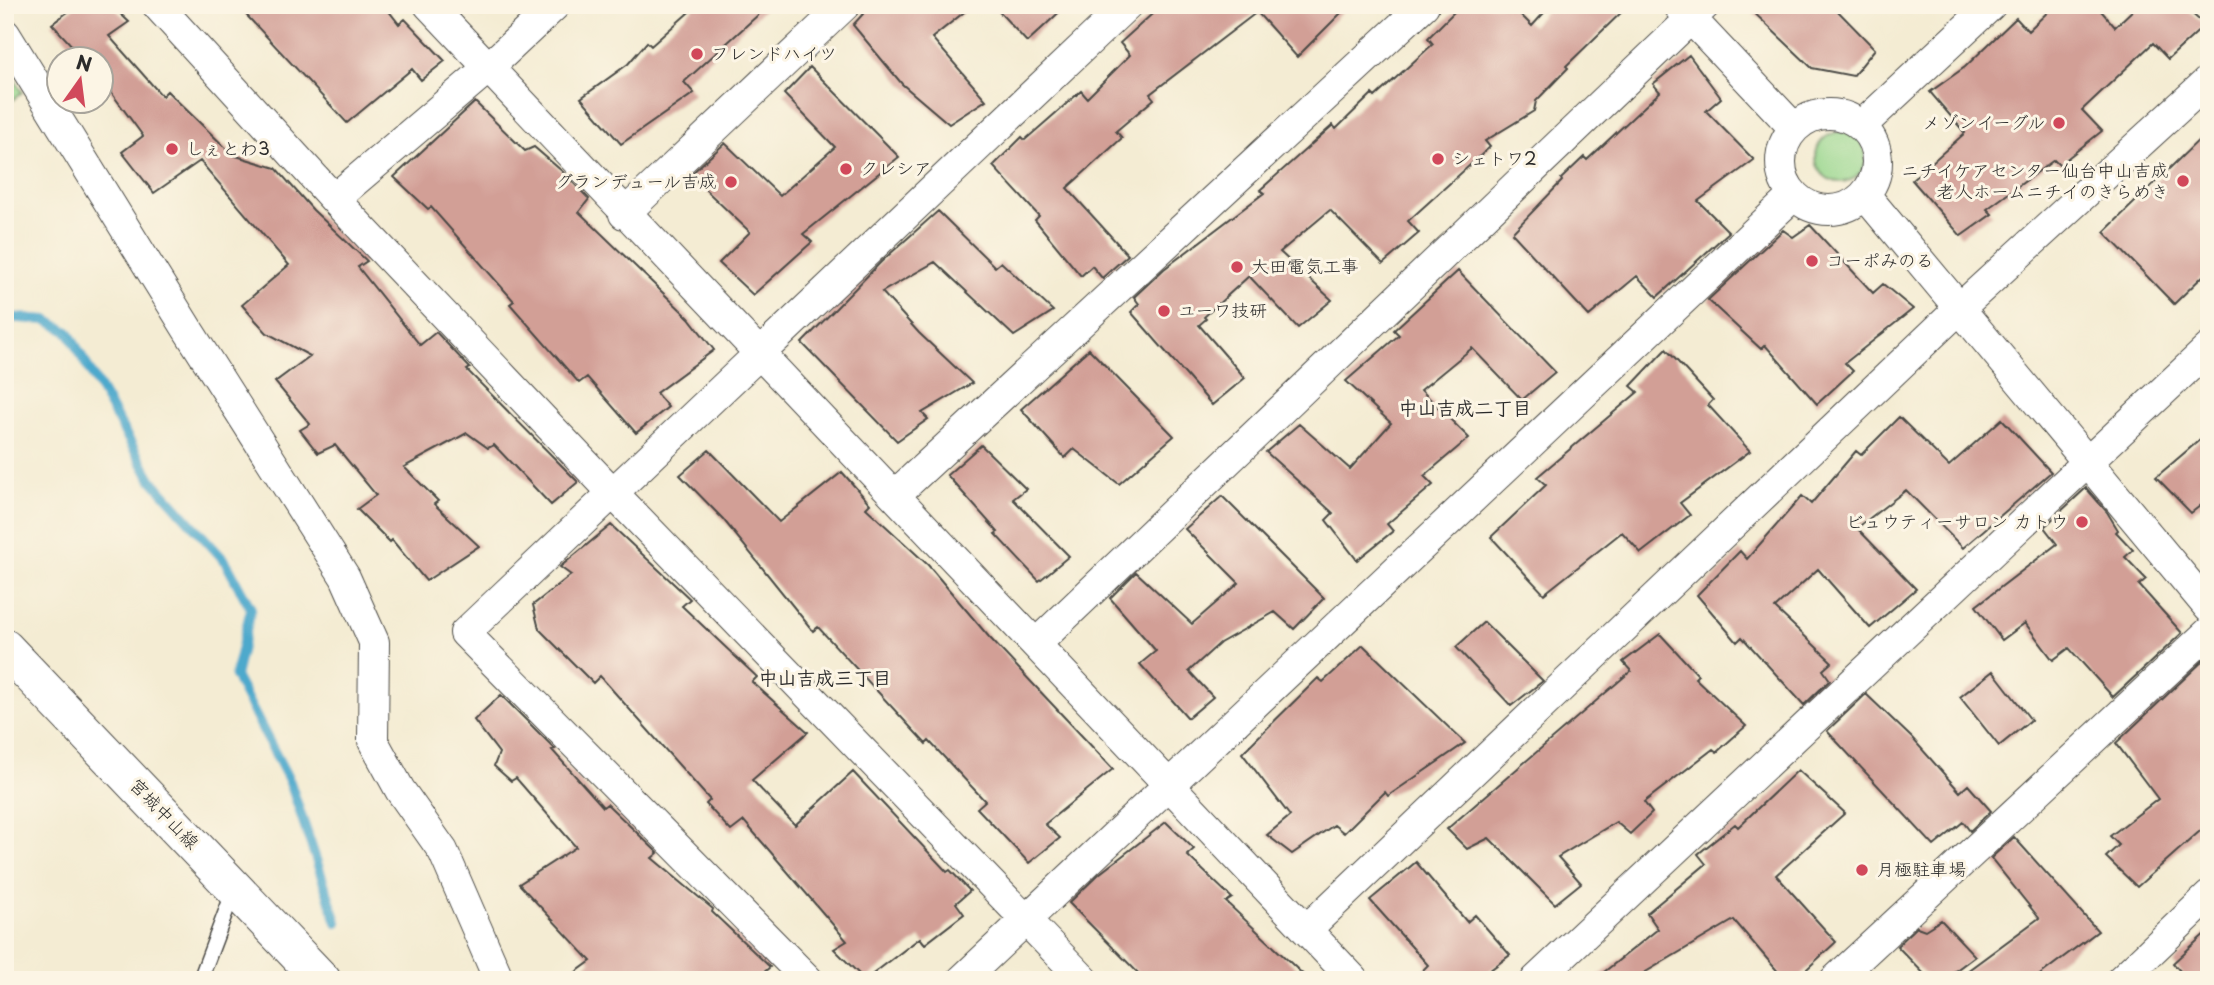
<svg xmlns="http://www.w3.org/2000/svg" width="2214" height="985" viewBox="0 0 2214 985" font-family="'Playpen Sans','Klee One',sans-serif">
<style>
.green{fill:#96d68c;stroke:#60805c;stroke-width:2}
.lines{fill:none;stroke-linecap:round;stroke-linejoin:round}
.stream{stroke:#4ea9cc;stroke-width:10}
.building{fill:#d29f96}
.service-casing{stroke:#494844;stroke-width:17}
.minor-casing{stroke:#494844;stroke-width:32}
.tertiary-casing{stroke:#494844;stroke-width:39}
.service{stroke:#fff;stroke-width:14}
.minor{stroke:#fff;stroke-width:30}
.tertiary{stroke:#fff;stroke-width:37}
.poi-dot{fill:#d1495b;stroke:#fcf5e5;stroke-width:2.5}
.labels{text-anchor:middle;stroke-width:6;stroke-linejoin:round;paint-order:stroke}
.poi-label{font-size:18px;fill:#2b2b2b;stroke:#fcf5e5;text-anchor:start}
.street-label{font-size:18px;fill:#2b2b2b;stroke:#fcf5e5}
.neighbourhood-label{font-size:19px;font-weight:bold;fill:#2b2b2b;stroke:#fcf5e5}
</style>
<rect width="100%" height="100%" fill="#fcf5e5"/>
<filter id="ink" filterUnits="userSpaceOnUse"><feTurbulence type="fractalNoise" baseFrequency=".0143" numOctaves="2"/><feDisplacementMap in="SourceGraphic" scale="14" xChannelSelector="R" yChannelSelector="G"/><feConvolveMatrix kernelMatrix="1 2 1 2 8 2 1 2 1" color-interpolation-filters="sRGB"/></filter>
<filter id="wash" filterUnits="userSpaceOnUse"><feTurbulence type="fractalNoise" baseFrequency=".00686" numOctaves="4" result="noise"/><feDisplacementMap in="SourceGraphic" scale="28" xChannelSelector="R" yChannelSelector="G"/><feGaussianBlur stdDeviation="1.57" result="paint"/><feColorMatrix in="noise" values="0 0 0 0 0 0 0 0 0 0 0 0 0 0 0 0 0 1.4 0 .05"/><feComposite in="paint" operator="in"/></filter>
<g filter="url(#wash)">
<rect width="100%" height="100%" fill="#f4ecd3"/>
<!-- green -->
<path class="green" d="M5 64 22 92 5 107Z
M1816 157a25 25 0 1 1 50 0a25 25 0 1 1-50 0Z"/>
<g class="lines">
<!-- stream -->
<path class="stream" d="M5 317 47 320 68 332 151 479 225 561 251 609 235 676 290 782 337 922"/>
</g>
<g id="blocks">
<!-- building -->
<path class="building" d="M77 5H111L129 22 109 36 162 96 167 91 233 155 276 168 313 210 367 261 358 267 420 345 436 332 470 368 467 370 578 482 551 505 494 445 488 448 467 433 404 467 438 501 434 504 479 546 426 581 392 540 390 542 357 509 376 495 335 445 318 453 300 430 310 424 275 382 310 356 267 333 242 305 289 265 200 161 154 193 122 152 143 136 102 80V60H85L52 24Z
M237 5H384L399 24 405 19 445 61 421 80 412 69 347 123Z
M697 5H769L684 82 694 93 621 144 581 98 628 64 647 42 651 46Z
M871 5H973L932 38 986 100 949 124 902 84 853 25Z
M993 5H1067L1027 42Z
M1162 5H1349L1297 57 1257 12 1150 94 1154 99 1116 131 1122 138 1067 188 1128 255 1102 278 1092 266 1081 276 1035 220 1039 216 993 166 1022 137 1025 140 1081 91 1087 98 1130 55 1120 43Z
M1461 5H1511L1532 26 1551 5H1629L1566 66 1568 68 1536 101 1534 111 1485 141 1490 147 1408 221 1419 233 1383 264 1330 210 1280 252 1332 300 1298 328 1249 276 1204 317 1206 319 1199 325 1245 378 1212 405 1131 312 1139 304 1134 297 1164 269 1264 193 1260 190 1333 125 1336 129 1372 94 1375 97 1433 44 1428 38Z
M1746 5H1832L1875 49 1853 76 1812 68Z
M2055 5H2096L2115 27 2138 5H2182L2205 25 2168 59 2153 43 2082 110 2102 131 2059 165 2054 160 1987 209 1992 214 1961 236 1912 180 1965 133 1930 92 1965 67 2016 18 2028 31Z
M1689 55 1721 98 1706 111 1754 160 1698 201 1729 232 1657 297 1637 276 1589 316 1512 233 1562 181 1561 179 1584 157 1587 160 1660 92 1653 84Z
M810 67 899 157 803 234 812 242 753 295 719 263 750 232 690 175 725 143 780 196 835 147 784 94Z
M475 102 525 151 534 147 563 172 589 199 579 212 689 318 714 350 656 393 668 407 636 433 587 377 579 383 510 304 514 301 431 207 428 209 394 177Z
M2209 130V270L2174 304 2104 232Z
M938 211 995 267 1001 262 1053 311 1014 336 935 262 882 292 919 333 972 383 922 413 928 419 897 441 802 343 881 262Z
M1810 225 1873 293 1883 284 1913 309 1845 363 1853 371 1817 404 1765 345 1761 349 1708 300 1783 230 1793 237Z
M1458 271 1555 372 1522 400 1472 348 1421 390 1469 438 1424 476 1433 485 1387 524 1393 531 1357 560 1326 520 1333 513 1266 452 1299 424 1350 469 1391 423 1346 381 1399 335 1394 330Z
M1089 349 1174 436 1119 484 1074 449 1065 458 1021 409Z
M1666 349 1713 400 1708 405 1750 451 1680 503 1690 515 1641 553 1622 532 1544 594 1491 537 1546 485 1537 477 1638 392 1631 386Z
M1899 417 1949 466 2002 419 2051 472 1963 548 1906 490 1857 528 1916 589 1870 628 1818 569 1775 608 1832 662 1823 670 1830 680 1804 705 1742 637 1737 642 1697 595 1740 551 1747 559 1802 496 1811 504 1856 451 1861 455Z
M2209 432V499L2191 513 2156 477Z
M981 445 1026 489 1013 499 1069 556 1039 581 995 534 998 532 947 475Z
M709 450 779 522 842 472 870 504 866 508 928 565 989 637 1113 769 1045 824 1060 838 1029 863 977 808 985 801 929 741 926 744 818 627 813 631 723 519 680 475Z
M2086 488 2107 512 2118 530 2116 532 2133 550 2125 557 2146 579 2139 585 2182 633 2113 697 2069 648 2053 660 2025 623 2002 640 1976 606 2057 544 2044 527Z
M1222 496 1324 598 1294 629 1275 612 1220 643 1189 671 1213 697 1188 718 1140 664 1156 651 1110 598 1136 572 1192 624 1239 583 1185 529Z
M611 525 690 599 682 606 757 677 752 682 808 732 752 780 795 825 853 772 947 872 950 870 970 891 956 903 964 914 925 944 920 938 865 980 834 949 847 941 744 821 731 831 706 804 710 800 600 676 593 683 539 629 533 605 571 575 560 567Z
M1484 622 1543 681 1511 706 1456 647Z
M1660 634 1698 675 1695 678 1746 726 1717 752 1713 749 1644 802 1652 813 1630 834 1616 822 1558 857 1581 883 1555 904 1489 838 1467 849 1447 829 1631 671 1623 662Z
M1363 645 1465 743 1388 796 1385 792 1344 833 1334 825 1292 854 1267 835 1290 816 1242 753 1318 678 1323 682Z
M2205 659 2209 663V823L2137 887 2106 857 2119 845 2110 836 2158 799 2116 743Z
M1993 671 2031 720 1999 746 1960 697Z
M1866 694 1912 738 1960 792 1968 785 1991 811 1970 831 1963 822 1934 846 1827 731Z
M501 695 555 749 552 750 603 807 607 804 658 853 652 858 713 909 712 912 770 967 755 980H565L591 961 519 884 576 847 516 778 511 781 494 766 499 753 474 720Z
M1798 770 1845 813 1776 875 1836 942 1795 980H1785L1734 920 1632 980H1594L1658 929 1647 913 1706 864 1698 854 1735 824 1738 827Z
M1166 822 1194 849 1187 855 1232 898 1226 902 1309 980H1145L1069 903 1099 874Z
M2014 837 2098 931 2033 980H1955L2039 918 1991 858Z
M1416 862 1467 922 1475 915 1510 955 1477 980H1413L1428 965 1370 900Z
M1941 920 1975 956 1943 980H1930L1897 946 1917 927 1925 930Z
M2209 930V980H2188L2173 963Z"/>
</g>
</g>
<g filter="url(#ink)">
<use href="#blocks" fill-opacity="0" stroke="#494844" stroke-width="2"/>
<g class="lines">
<!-- service casing -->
<g class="service-casing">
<path id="service" d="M200 980 234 890"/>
</g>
<!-- minor casing -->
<g class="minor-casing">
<path id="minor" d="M157 5 334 199 613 493 1084 980
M429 5 1354 980
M1679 6 1794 128
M5 34 188 330 345 577 374 642 373 741 400 790 443 851 499 980
M1781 162a48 48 0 1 1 96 0a48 48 0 1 1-96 0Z
M1861 126 1991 5
M1865 195 2209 608
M334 199 488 68 555 5
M624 214 845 5
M896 494 1424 5
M1036 644 1705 5
M1306 930 1960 308 2209 80
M808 980 465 633 1127 5
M962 980 1794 195
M1536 980 2209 348
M1835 980 2209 632
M2121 980 2209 896"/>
</g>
<!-- tertiary casing -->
<g class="tertiary-casing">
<path id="tertiary" d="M5 648 322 980"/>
</g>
<!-- service -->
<use href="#service" class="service"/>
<!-- minor -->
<use href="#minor" class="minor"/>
<!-- tertiary -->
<use href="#tertiary" class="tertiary"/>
</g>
</g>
<!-- markers -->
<g class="poi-dot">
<circle cx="697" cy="54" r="7"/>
<circle cx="2059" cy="123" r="7"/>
<circle cx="172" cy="149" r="7"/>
<circle cx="1438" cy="159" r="7"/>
<circle cx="846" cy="169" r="7"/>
<circle cx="2183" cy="181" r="7"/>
<circle cx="731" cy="182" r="7"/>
<circle cx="1812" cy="261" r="7"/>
<circle cx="1237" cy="267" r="7"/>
<circle cx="1164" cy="311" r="7"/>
<circle cx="2082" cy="522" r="7"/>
<circle cx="1862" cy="870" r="7"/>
</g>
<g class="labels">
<!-- poi labels -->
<g class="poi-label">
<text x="711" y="60">フレンドハイツ</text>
<text x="2045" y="129" text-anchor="end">メゾンイーグル</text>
<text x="186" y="155">しぇとわ3</text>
<text x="1452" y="165">シェトワ2</text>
<text x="860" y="175">クレシア</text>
<text x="2169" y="177" text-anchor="end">ニチイケアセンター仙台中山吉成<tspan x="2169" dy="21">老人ホームニチイのきらめき</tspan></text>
<text x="717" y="188" text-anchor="end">グランデュール吉成</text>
<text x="1826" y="267">コーポみのる</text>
<text x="1251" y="273">大田電気工事</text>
<text x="1178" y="317">ユーワ技研</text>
<text x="2068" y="528" text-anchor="end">ビュウティーサロン カトウ</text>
<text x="1876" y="876">月極駐車場</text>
</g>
<!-- street labels -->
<g class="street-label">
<text transform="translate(164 814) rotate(46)" y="6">宮城中山線</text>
</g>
<!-- neighbourhood labels -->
<g class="neighbourhood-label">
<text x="1465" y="415">中山吉成二丁目</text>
<text x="825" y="685">中山吉成三丁目</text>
</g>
</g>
<!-- margin -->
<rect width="2214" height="985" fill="none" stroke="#fcf5e5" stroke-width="28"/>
<!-- north arrow -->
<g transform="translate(80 80) rotate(14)"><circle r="33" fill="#fcf5e5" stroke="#a8a49b" stroke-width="2"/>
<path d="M0-5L12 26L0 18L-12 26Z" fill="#d1495b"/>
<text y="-10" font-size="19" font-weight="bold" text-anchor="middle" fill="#2b2b2b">N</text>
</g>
</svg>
